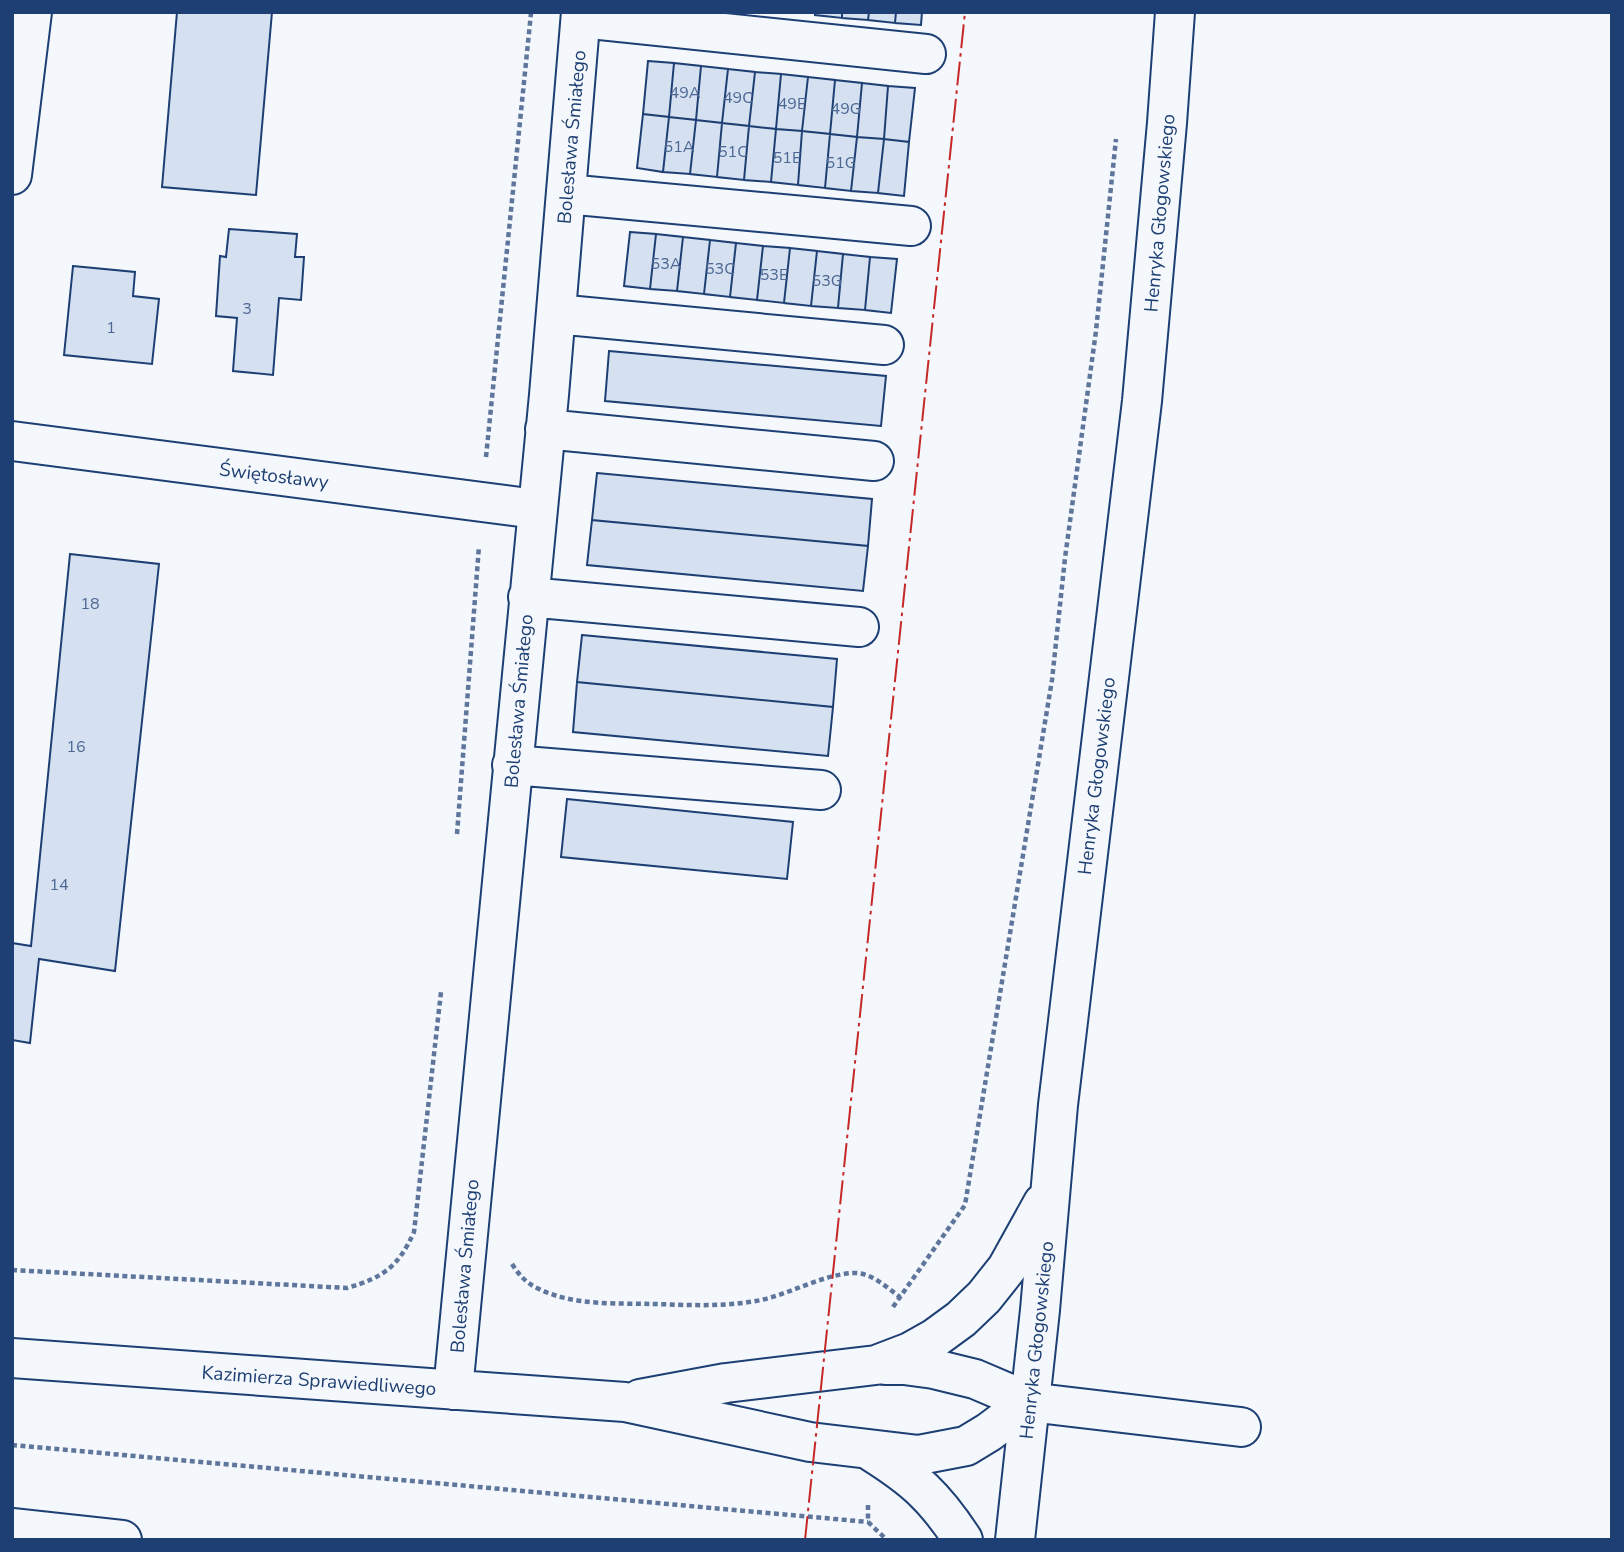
<svg xmlns="http://www.w3.org/2000/svg" width="1624" height="1552" viewBox="0 0 1624 1552" font-family="'Nunito Sans',sans-serif">
<style>
.building{fill:#d5e0f0;stroke:#1d3f73;stroke-width:2}
.lines{fill:none;stroke-linecap:round;stroke-linejoin:round}
.minor-casing{stroke:#1d3f73;stroke-width:42}
.path{stroke:#5e769c;stroke-width:4.5;stroke-dasharray:5 3.5;stroke-linecap:butt}
.minor{stroke:#f4f7fb;stroke-width:38}
.power{stroke:#c62828;stroke-width:2;stroke-dasharray:24 5 3.5 5;stroke-linecap:butt}
.labels{text-anchor:middle;stroke-width:5;stroke-linejoin:round;paint-order:stroke}
.number-label{font-size:16px;fill:#4b6792}
.street-label{font-size:19px;fill:#1d3f73;stroke:#f4f7fb}
</style>
<rect width="100%" height="100%" fill="#f4f7fb"/>
<!-- building -->
<path class="building" d="M177 12H272L256 195 162 187Z
M815 12H842V18L815 15Z
M842 12H869L868 20 842 18Z
M869 12H896L895 23 868 20Z
M896 12H922L921 25 895 23Z
M648 61 674 63 669 117 643 114Z
M674 63 701 66 696 120 669 117Z
M701 66 728 69 722 123 696 120Z
M728 69 755 72 749 126 722 123Z
M755 72 781 74 776 129 749 126Z
M781 74 808 77 802 131 776 129Z
M808 77 835 80 830 134 802 131Z
M835 80 862 83 857 137 830 134Z
M862 83 888 86 884 139 857 137Z
M888 86 915 88 909 142 884 139Z
M643 114 669 117 663 172 637 168Z
M669 117 696 120 690 174 663 172Z
M696 120 722 123 717 177 690 174Z
M722 123 749 126 744 180 717 177Z
M749 126 776 129 771 182 744 180Z
M776 129 802 131 798 185 771 182Z
M802 131 830 134 825 188 798 185Z
M830 134 857 137 851 191 825 188Z
M857 137 884 139 878 193 851 191Z
M884 139 909 142 904 196 878 193Z
M229 229 297 234 295 257H304L301 300 279 298 273 375 233 371 237 318 216 316 220 256 226 257Z
M630 232 656 234 650 289 624 286Z
M656 234 683 237 677 291 650 289Z
M683 237 710 240 704 294 677 291Z
M710 240 736 243 730 297 704 294Z
M736 243 763 246 757 300 730 297Z
M763 246 790 248 784 303 757 300Z
M790 248 817 251 811 306 784 303Z
M817 251 843 254 838 308 811 306Z
M843 254 870 257 865 310 838 308Z
M870 257 897 259 891 313 865 310Z
M73 266 135 272 133 296 159 299 152 364 64 355Z
M609 351 886 376 881 426 605 401Z
M597 473 872 499 868 546 592 520Z
M592 520 868 546 863 591 587 565Z
M70 554 159 564 115 971 39 959 30 1043 12 1040V943L31 946Z
M582 635 837 659 833 707 577 682Z
M577 682 833 707 828 756 573 732Z
M567 799 793 822 787 879 561 857Z"/>
<g class="lines">
<!-- minor casing -->
<g class="minor-casing">
<path id="minor" d="M581 18 926 54
M12 175 32 12
M566 194 911 226
M556 314 884 345
M545 429 874 461
M12 441 536 509
M528 597 859 627
M512 765 821 790
M12 1358 625 1402 810 1442 919 1455 966 1446 989 1432 1029 1402
M885 1365H904L934 1369 975 1379 1029 1402 1241 1427
M453 1390 549 395 581 12
M640 1399 726 1383 876 1365 910 1352 935 1338 961 1319 984 1297 1007 1268 1043 1203
M872 1452C915 1479 935 1497 963 1540
M12 1528 122 1540
M1015 1540 1040 1310 1058 1105 1142 401 1167 123 1175 12"/>
</g>
<!-- path -->
<path class="path" d="M486 457 531 13
M457 834 479 546
M512 1264C520 1276 526 1283 539 1289 574 1306 617 1303 654 1304 688 1305 722 1307 756 1301 789 1295 820 1275 853 1273 871 1272 886 1287 900 1297
M12 1270 347 1288C384 1277 398 1267 414 1232L441 992
M893 1307 965 1205 1052 680 1065 558 1096 331 1116 139
M12 1445 868 1522
M868 1505V1522L887 1540"/>
<!-- minor -->
<use href="#minor" class="minor"/>
<!-- power -->
<path class="power" d="M805 1540 965 12"/>
</g>
<g class="labels">
<!-- number labels -->
<g class="number-label">
<text x="685" y="98">49A</text>
<text x="738" y="103">49C</text>
<text x="792" y="109">49E</text>
<text x="846" y="114">49G</text>
<text x="679" y="152">51A</text>
<text x="733" y="157">51C</text>
<text x="787" y="163">51E</text>
<text x="841" y="168">51G</text>
<text x="666" y="269">53A</text>
<text x="720" y="274">53C</text>
<text x="774" y="280">53E</text>
<text x="827" y="286">53G</text>
<text x="247" y="314">3</text>
<text x="111" y="333">1</text>
<text x="90" y="609">18</text>
<text x="76" y="752">16</text>
<text x="59" y="890">14</text>
</g>
<!-- street labels -->
<g class="street-label">
<text transform="translate(571 137) rotate(-85)" y="7">Bolesława Śmiałego</text>
<text transform="translate(1159 213) rotate(-85)" y="7">Henryka Głogowskiego</text>
<text transform="translate(274 475) rotate(7)" y="7">Świętosławy</text>
<text transform="translate(518 701) rotate(-85)" y="7">Bolesława Śmiałego</text>
<text transform="translate(1096 776) rotate(-83)" y="7">Henryka Głogowskiego</text>
<text transform="translate(464 1266) rotate(-85)" y="7">Bolesława Śmiałego</text>
<text transform="translate(1036 1340) rotate(-84)" y="7">Henryka Głogowskiego</text>
<text transform="translate(319 1380) rotate(4)" y="7">Kazimierza Sprawiedliwego</text>
</g>
</g>
<!-- border -->
<rect width="1624" height="1552" fill="none" stroke="#1d3f73" stroke-width="28"/>
</svg>
